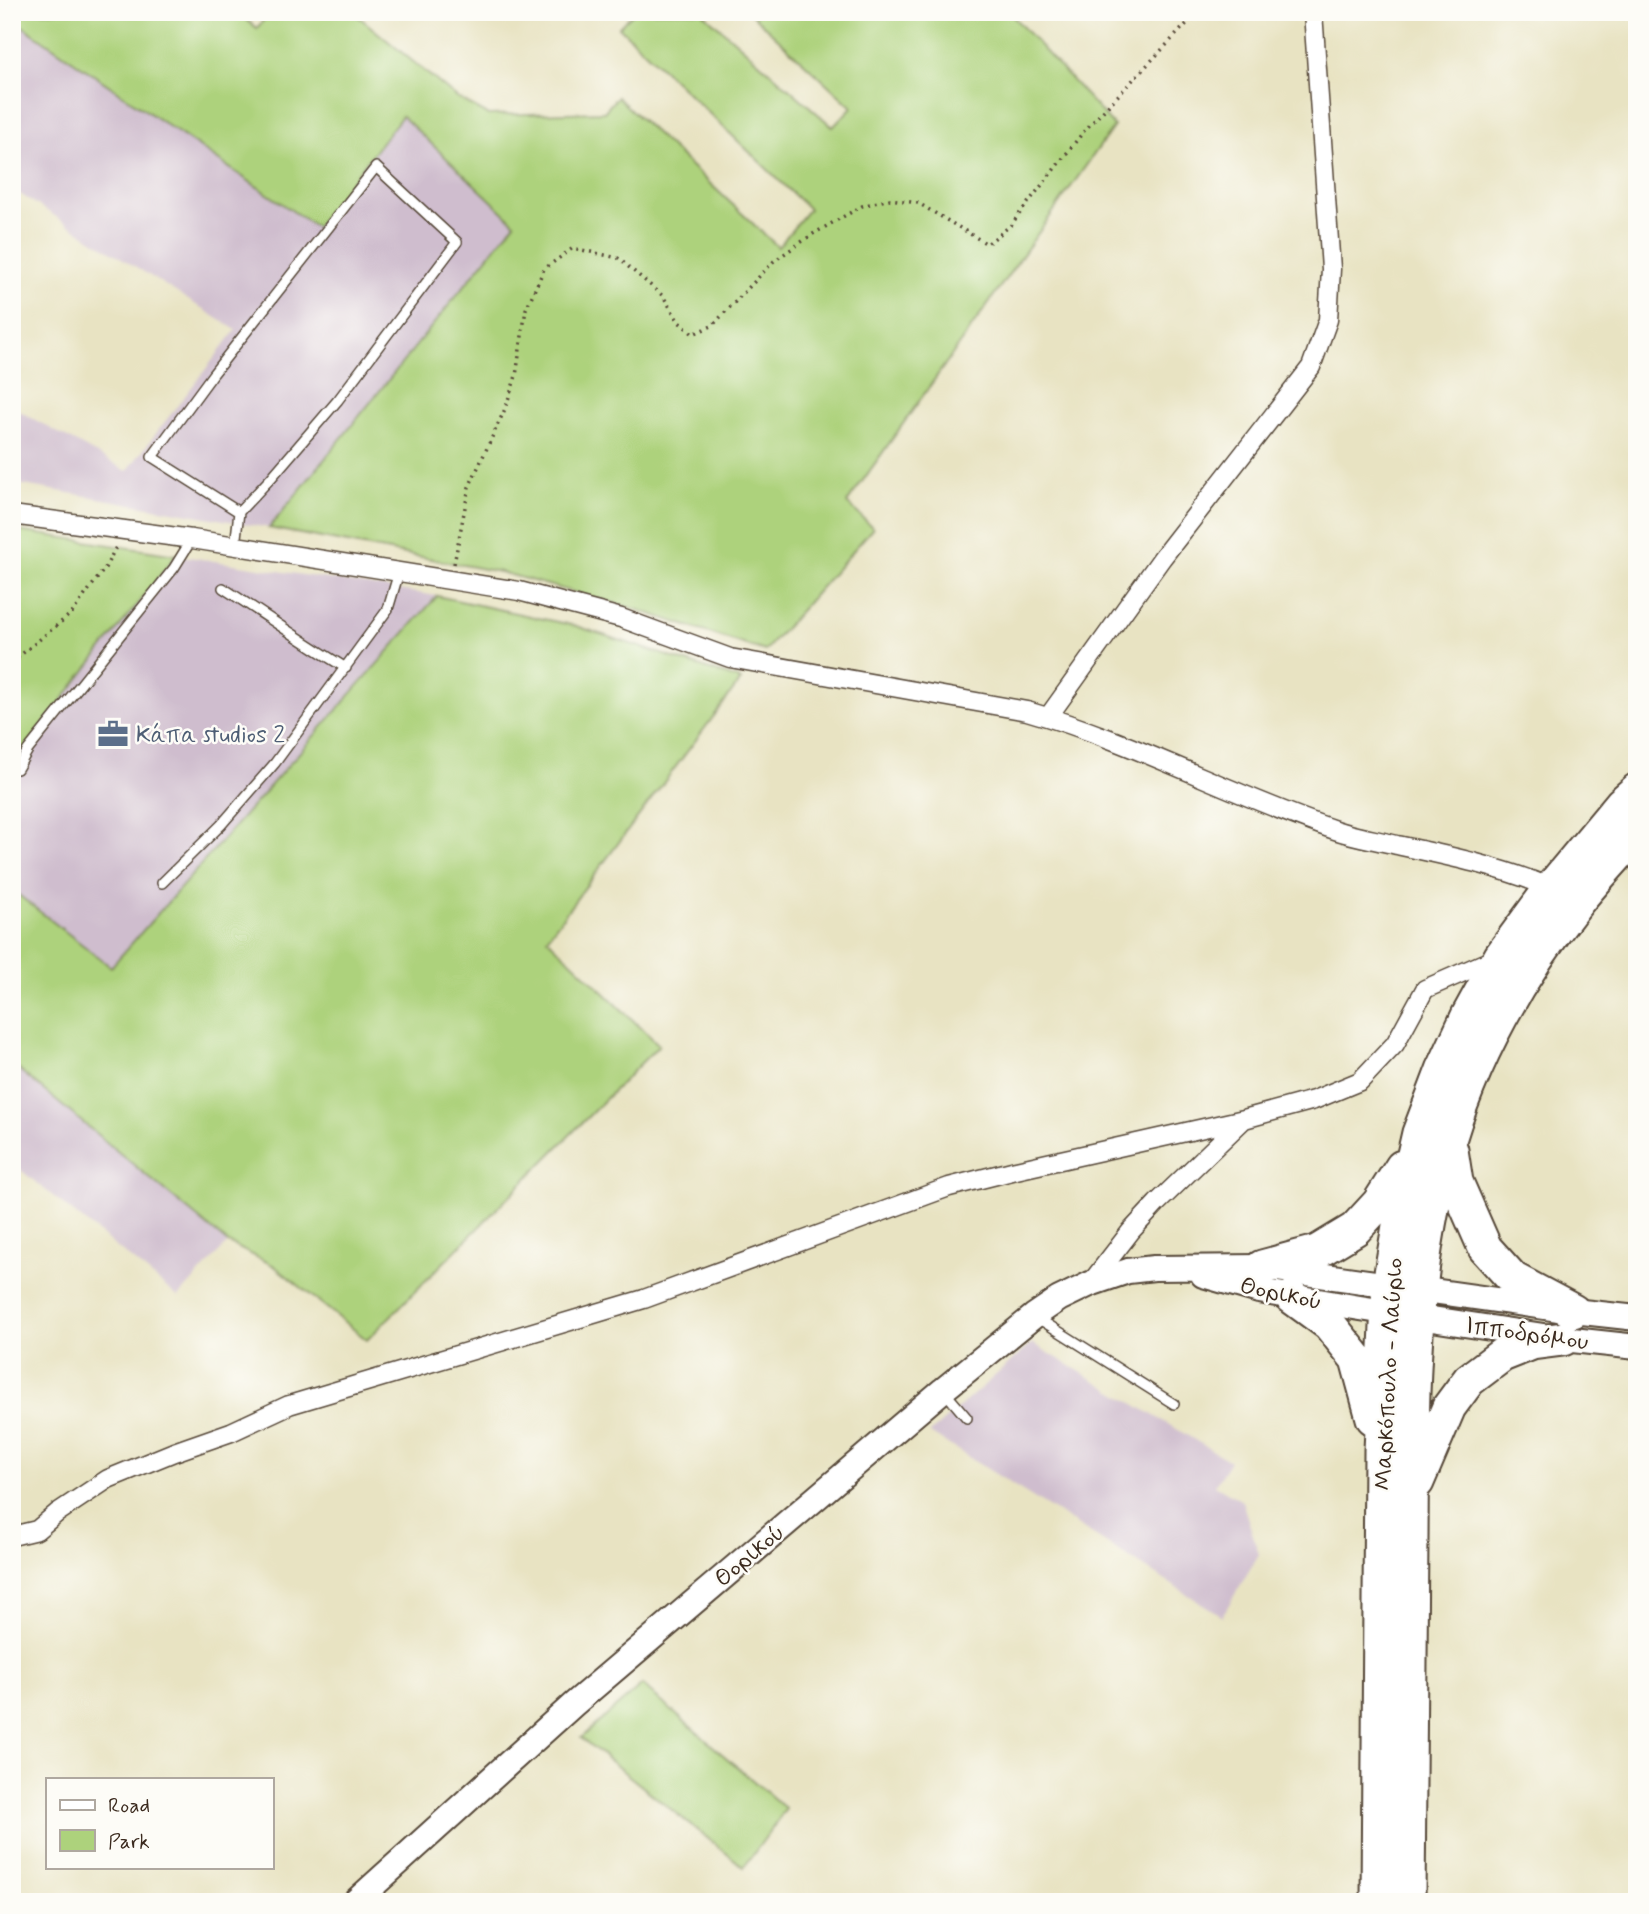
<svg xmlns="http://www.w3.org/2000/svg" width="1649" height="1914" viewBox="0 0 1649 1914" font-family="Mynerve,sans-serif">
<style>
.industrial{fill:#cfbdce}
.green{fill:#add27c;stroke:#747e4d;stroke-width:2}
.lines{fill:none;stroke-linecap:round;stroke-linejoin:round}
.lane-casing{stroke:#554637;stroke-width:12}
.street-casing{stroke:#554637;stroke-width:21}
.secondary-casing{stroke:#554637;stroke-width:28}
.highway-casing{stroke:#554637;stroke-width:37}
.path{stroke:#554637;stroke-width:3.5;stroke-dasharray:2 5;stroke-linecap:butt}
.lane{stroke:#fff;stroke-width:9}
.street{stroke:#fff;stroke-width:18}
.secondary{stroke:#fff;stroke-width:24}
.highway{stroke:#fff;stroke-width:33}
.labels{text-anchor:middle;stroke-width:5;stroke-linejoin:round;paint-order:stroke}
.service-label{font-size:24px;fill:#4e5e75;stroke:#fdfcf7;text-anchor:start}
.street-label{font-size:24px;fill:#3b2a1e;stroke:#fdfcf7}
</style>
<rect width="100%" height="100%" fill="#fdfcf7"/>
<filter id="ink" filterUnits="userSpaceOnUse"><feTurbulence type="fractalNoise" baseFrequency=".0143" numOctaves="2"/><feDisplacementMap in="SourceGraphic" scale="14" xChannelSelector="R" yChannelSelector="G"/><feConvolveMatrix kernelMatrix="1 2 1 2 8 2 1 2 1" color-interpolation-filters="sRGB"/></filter>
<filter id="wash" filterUnits="userSpaceOnUse"><feTurbulence type="fractalNoise" baseFrequency=".00686" numOctaves="4" result="noise"/><feDisplacementMap in="SourceGraphic" scale="28" xChannelSelector="R" yChannelSelector="G"/><feGaussianBlur stdDeviation="1.57" result="paint"/><feColorMatrix in="noise" values="0 0 0 0 0 0 0 0 0 0 0 0 0 0 0 0 0 1.4 0 .05"/><feComposite in="paint" operator="in"/></filter>
<g filter="url(#wash)">
<rect width="100%" height="100%" fill="#e8e3c2"/>
<!-- industrial -->
<path class="industrial" d="M12 19 316 227 402 116 516 224 269 528 12 483V407L127 471 236 330 12 189Z
M176 555 437 596 111 968 12 890V764Z
M12 1064 228 1243 178 1297 12 1163Z
M1032 1343 1230 1461 1215 1485 1242 1501 1259 1554 1222 1616 930 1433Z"/>
<!-- green -->
<path class="green" d="M12 12H236L257 28 270 12H353L457 98 488 115 604 112 617 97 778 247 809 209 619 27 634 12H702L833 127 852 107 749 12H1009L1114 126 847 503 873 528 765 651 632 608 500 572 269 528 515 223 402 116 316 227 12 19Z
M12 530 176 555 12 764Z
M437 596 576 626 741 680 547 938 659 1045 367 1340 273 1265 228 1243 12 1064V890L111 967Z
M642 1685 786 1809 744 1867 581 1738Z"/>
</g>
<g filter="url(#ink)">
<g class="lines">
<!-- lane casing -->
<g class="lane-casing">
<path id="lane" d="M235 546 239 512 271 478 338 400 457 242 376 167 213 374 152 457 239 512
M223 588C264 614 304 643 346 668
M17 769 28 750 174 568 192 539
M162 883 221 825 275 763 388 609 399 572
M1036 1317 1174 1404
M944 1391 967 1418"/>
</g>
<!-- street casing -->
<g class="street-casing">
<path id="street" d="M12 515 192 539 519 591 621 618 730 658 1027 711C1133 741 1231 795 1335 830 1355 837 1377 840 1397 845 1449 856 1502 867 1551 888
M1048 717 1162 558 1311 367 1328 320 1331 269 1313 12
M1090 1284 1131 1231 1157 1203 1242 1121
M12 1536 37 1530 57 1513 108 1479 174 1452 231 1432 289 1405 644 1299 949 1187 1016 1170 1244 1119 1314 1100 1360 1081 1395 1044 1425 989 1498 957"/>
</g>
<!-- secondary casing -->
<g class="secondary-casing">
<path id="secondary" d="M1203 1275 1259 1291 1360 1308 1563 1339 1637 1347
M355 1902 574 1704 943 1390 1034 1316 1059 1299 1090 1284 1128 1271 1154 1268 1262 1267 1573 1311 1637 1318"/>
</g>
<!-- highway casing -->
<g class="highway-casing">
<path id="highway" d="M1451 1150 1456 1182 1485 1248 1513 1279 1573 1311
M1262 1267 1317 1252 1355 1229 1379 1203 1402 1167
M1292 1297 1329 1324 1357 1359 1373 1418
M1417 1482 1449 1407 1469 1380 1502 1355 1532 1343 1563 1339
M1378 1902 1381 1450 1389 1285 1403 1202 1419 1133 1443 1070 1468 1016 1501 956 1551 888 1621 804 1637 790
M1408 1902C1409 1781 1410 1660 1411 1539 1412 1406 1410 1268 1449 1140 1475 1054 1522 972 1577 902 1596 878 1617 856 1637 833"/>
</g>
<!-- path -->
<path class="path" d="M454 564 469 487 505 409 516 376 526 309 544 269 573 248 618 258 663 296 679 322 693 334 712 326 774 261 813 234 862 206 890 199 918 203 987 244 1010 226 1084 131 1198 12
M12 662 72 613 105 568 117 545"/>
<!-- lane -->
<use href="#lane" class="lane"/>
<!-- street -->
<use href="#street" class="street"/>
<!-- secondary -->
<use href="#secondary" class="secondary"/>
<!-- highway -->
<use href="#highway" class="highway"/>
</g>
</g>
<!-- icons -->
<defs>
<g id="office-bare" transform="scale(2.415)"><path d="M-6-3h4V-5.5h4V-3h4V5H-6ZM-1-4.5V-3h2v-1.5ZM-6 0V1H6V0Z" fill="#5c6f8a" stroke="#fdfcf7" stroke-width="2.5" paint-order="stroke"/></g>
</defs>
<g fill-rule="evenodd">
<use href="#office-bare" x="113" y="734"/>
</g>
<g class="labels">
<!-- service labels -->
<g class="service-label">
<text x="136" y="742">Κάπα studios 2</text>
</g>
<!-- street labels -->
<g class="street-label">
<text transform="translate(1281 1293) rotate(12)" y="8">Θορικού</text>
<text transform="translate(1527 1333) rotate(8)" y="8">Ιπποδρόμου</text>
<text transform="translate(1388 1374) rotate(-87)" y="8">Μαρκόπουλο - Λαύριο</text>
<text transform="translate(749 1555) rotate(-40)" y="8">Θορικού</text>
</g>
</g>
<!-- margin -->
<rect width="1649" height="1914" fill="none" stroke="#fdfcf7" stroke-width="42"/>
<!-- legend -->
<rect x="46" y="1778" width="228" height="91" fill="#fdfcf7" stroke="#afa8a0" stroke-width="2"/>
<rect x="60" y="1800" width="35" height="10" fill="#ffffff" stroke="#afa8a0" stroke-width="2"/>
<text x="108" y="1812" font-size="21" fill="#3b2a1e">Road</text>
<rect x="60" y="1830" width="35" height="21" fill="#add27c" stroke="#afa8a0" stroke-width="2"/>
<text x="108" y="1848" font-size="21" fill="#3b2a1e">Park</text>
</svg>
